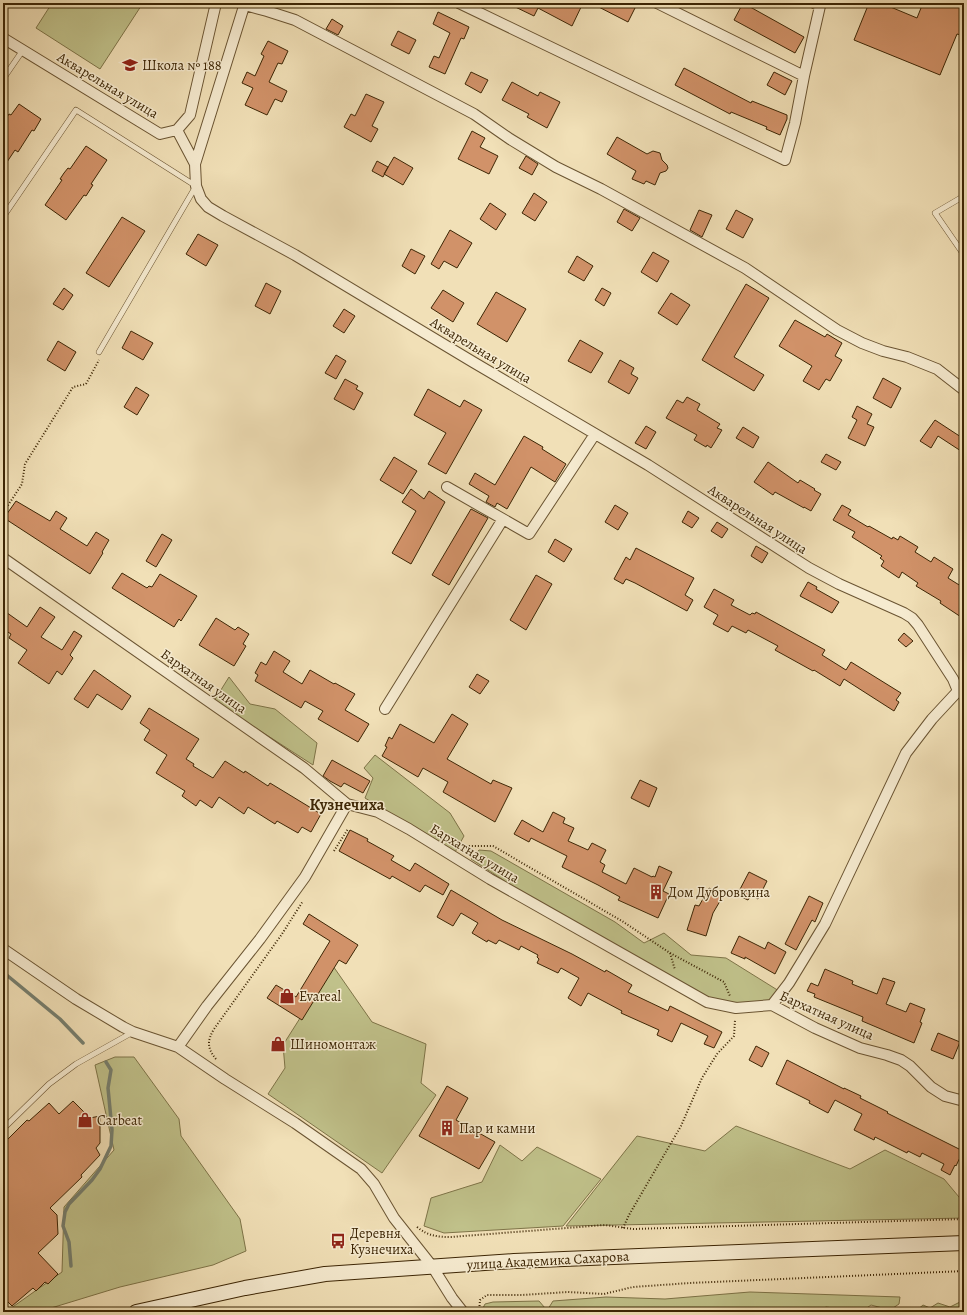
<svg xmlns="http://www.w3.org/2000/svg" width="967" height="1315" viewBox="0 0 967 1315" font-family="Alegreya,serif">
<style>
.green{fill:#c0c18a;stroke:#7e7448}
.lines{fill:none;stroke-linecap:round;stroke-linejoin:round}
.stream{stroke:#767f6f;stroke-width:3.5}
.building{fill:#d19269;stroke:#3d2605}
.service-casing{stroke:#6a5432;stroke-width:6}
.minor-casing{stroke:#6a5432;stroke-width:12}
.secondary-casing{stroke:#3d2605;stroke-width:16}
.path{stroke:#3d2605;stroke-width:2;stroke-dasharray:1 2;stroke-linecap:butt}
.service{stroke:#f6ebd0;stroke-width:5}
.minor{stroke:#f6ebd0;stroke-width:10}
.secondary{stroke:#f6ebd0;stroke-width:14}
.labels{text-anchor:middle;stroke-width:3;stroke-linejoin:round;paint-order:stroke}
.poi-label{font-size:14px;fill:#3d2605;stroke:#f6ebd0;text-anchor:start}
.street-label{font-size:14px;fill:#3d2605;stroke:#f6ebd0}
.quarter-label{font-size:16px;font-weight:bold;fill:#3d2605;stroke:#f6ebd0}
</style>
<rect width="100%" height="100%" fill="#f1e0b7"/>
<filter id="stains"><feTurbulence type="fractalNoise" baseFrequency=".005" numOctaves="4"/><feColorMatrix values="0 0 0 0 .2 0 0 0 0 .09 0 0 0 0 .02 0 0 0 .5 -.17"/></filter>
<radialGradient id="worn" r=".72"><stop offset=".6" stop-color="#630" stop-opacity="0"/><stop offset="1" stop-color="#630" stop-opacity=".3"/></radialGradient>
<!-- green -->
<path class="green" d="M52 3H143L100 69 36 28Z
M229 677 250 704 275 709 317 743 313 765 214 701Z
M375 755 450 813 464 836 454 854 365 798 373 778 364 768Z
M479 850 491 851 615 922 644 943 664 933 691 955 726 958 779 991 768 1002 729 1004 705 997 543 906 471 859Z
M333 966 372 1022 426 1044 421 1083 436 1095 382 1173 268 1094 285 1068 283 1045Z
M115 1057H134L179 1119 181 1136 240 1219 246 1251 213 1265 120 1287 38 1312H3V1305L7 1311 62 1272 64 1207 114 1150 95 1065Z
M736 1126 850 1169 885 1150 944 1179 964 1203V1218L566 1226 637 1136 705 1151Z
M500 1145 522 1161 537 1147 601 1179 563 1226 444 1233 424 1226 431 1198 482 1182Z
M750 1292 900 1297 899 1304 890 1310 871 1305 861 1312 826 1307 818 1312H792L787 1310 784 1312H551L548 1309 553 1301 606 1297 665 1299Z
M964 1300V1312L916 1311 923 1305 930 1308 938 1303 950 1307Z
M539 1301 545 1308 543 1312H481L485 1304 493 1302Z"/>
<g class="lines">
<!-- stream -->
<path class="stream" d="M3 972 60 1019 83 1043
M71 1266 69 1242 63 1226 65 1212 69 1204 92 1180 100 1169 111 1146 112 1130 108 1088 111 1070 106 1062"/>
</g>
<!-- building -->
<path class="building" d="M507 3H583L572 26 538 8 534 16Z
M591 3H630L636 6 628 22Z
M743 3 804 37 795 53 734 20Z
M869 3H881L917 18 923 3H964V36L957 34 940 75 854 40Z
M438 12 469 27 464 39 461 38 445 74 429 67 434 56 439 58 450 33 433 24Z
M332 19 343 26 338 35 326 29Z
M398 31 416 40 409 54 391 45Z
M268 41 288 51 282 64 278 63 269 82 287 91 282 102 275 99 267 115 245 105 253 88 242 83 247 72 255 76 264 56 261 54Z
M684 68 751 103 752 101 787 115V119L780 135 766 129 767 127 731 112 730 114 675 85Z
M471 72 488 80 481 93 465 84Z
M774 72 792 81 785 95 767 85Z
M512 82 538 96 540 92 560 102 547 128 527 117 529 114 502 100Z
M366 94 384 102 372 126 378 129 371 142 344 127 351 114 355 116Z
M19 104 41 119 34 131 32 130 18 152 15 150 3 168V123L9 114 11 115Z
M472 131 485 138 480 147 498 156 489 174 458 159Z
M617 137 647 154 653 151 660 153 662 160 667 165 668 168 666 171 660 173 655 185 646 181 644 184 632 179 636 171 607 154Z
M86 146 107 160 91 184 93 185 86 196 84 195 66 220 45 205 62 180 60 179 64 173 68 168 70 169Z
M526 156 538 164 532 175 519 168Z
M394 157 413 168 403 185 384 174Z
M377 161 388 167 383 177 372 171Z
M534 193 547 202 535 221 522 213Z
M490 203 506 214 496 230 480 219Z
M624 209 640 218 632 231 617 222Z
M699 210 712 215 702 237 690 230Z
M736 210 753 219 743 238 726 229Z
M122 217 145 231 109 287 86 273Z
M450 230 472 243 457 268 444 261 439 269 431 264Z
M198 234 218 245 206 266 186 254Z
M411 249 425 256 415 274 402 266Z
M653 252 669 261 657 282 641 272Z
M577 256 593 266 584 281 568 272Z
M266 283 281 291 270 314 255 306Z
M746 284 769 298 734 357 764 375 754 391 702 360Z
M64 288 73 295 63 310 53 304Z
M602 288 611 293 604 306 595 300Z
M443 290 464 303 453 322 431 308Z
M496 292 526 309 507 342 477 324Z
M671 293 690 305 677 325 658 313Z
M344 309 355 316 344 333 333 326Z
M795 320 825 337 827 334 842 343 835 356 842 360 830 381 826 379 819 390 803 381 812 366 779 346Z
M131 331 153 343 143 360 122 348Z
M580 340 603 353 591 373 568 361Z
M58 341 76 352 65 371 47 360Z
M336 355 346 361 336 379 325 373Z
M620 360 634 368 631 374 638 378 629 394 608 382Z
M883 378 901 388 891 408 873 398Z
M345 379 358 386 356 389 363 393 354 410 334 399Z
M136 387 149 395 137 415 124 407Z
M428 389 460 407 464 400 482 410 446 474 428 464 446 433 414 415Z
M687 397 700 404 697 410 720 424 717 428 722 430 711 448 707 445 706 447 694 440 697 435 666 418 677 400 683 403Z
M857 406 872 414 867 424 874 427 865 446 848 438 857 420 852 417Z
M935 420 964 439V453L938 436 931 448 920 441Z
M646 426 656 432 646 449 635 443Z
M743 427 759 437 753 448 736 438Z
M524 436 543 447 542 449 566 464 555 482 531 467 507 509 497 503 495 507 486 502 489 496 469 484 475 473 495 485Z
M826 454 841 462 836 470 821 462Z
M394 457 417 471 403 494 380 480Z
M768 462 798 483 800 480 815 489 814 490 821 494 811 511 804 507V508L775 492 773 495 754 482Z
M411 489 424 499 429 491 445 502 411 564 392 553 416 511 402 502Z
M16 501 50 521 56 511 67 518 60 529 87 546 96 532 109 540 102 552 103 553 90 574 4 518Z
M615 505 628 513 618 530 605 522Z
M842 505 851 510 848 515 868 527 869 526 892 539 893 537 898 540 900 536 918 547 915 552 931 562 934 557 953 569 948 578 964 588V612L961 617 940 603 941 601 916 586 918 583 902 572 899 578 881 566 884 561 880 558 882 556 852 537 855 532 833 520Z
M471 509 488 518 449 585 432 575Z
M688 511 699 518 692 528 682 522Z
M717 522 728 529 722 538 711 531Z
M162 534 172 540 156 567 146 561Z
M555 539 572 549 564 562 548 552Z
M756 546 768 553 762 563 751 556Z
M636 548 694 578 685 595 693 600 687 611 635 583 626 579 623 584 614 579 626 557 630 560Z
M122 573 147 588 149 586 152 587 160 574 197 596 181 621 179 619 174 627 112 588Z
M536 575 552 584 526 630 510 620Z
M808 582 817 587 816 589 839 602 832 613 800 596Z
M714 589 734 600 731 605 750 615 752 613 755 614 756 612 825 650 822 655 846 670 851 662 901 693 896 700 899 702 894 711 844 679 840 686 814 670 813 671 775 650 778 646 748 630 746 633 732 626 728 632 713 624 718 615 704 607Z
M40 607 55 617 41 637 62 650 74 631 82 636 70 655 73 658 62 675 57 671 49 684 18 663 27 650 9 638 11 634 3 629V610L27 627Z
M216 618 235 630 238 627 249 634 243 644 246 646 234 666 199 645Z
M904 633 913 641 906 647 898 640Z
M274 651 290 661 283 672 302 684 310 670 334 684 335 683 355 694 345 710 369 724 358 742 318 719 323 711 305 701 301 708 255 681 258 675 255 673 261 662 266 665Z
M94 670 131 696 122 710 97 694 88 708 74 699Z
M477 674 489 681 480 694 469 687Z
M149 708 199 739 186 759 194 764 193 766 213 778 225 761 244 773 245 771 268 786 270 783 321 814 311 832 302 827 298 833 277 821 275 824 248 807 244 814 219 797 212 808 200 800 196 806 182 796 185 791 156 773 167 755 144 740 150 730 140 723Z
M452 714 468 724 447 759 491 784 493 780 512 788 495 822 443 792 448 782 423 768 418 777 382 756 387 747 385 746 389 737 392 739 400 724 434 743Z
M332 760 370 781 363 793 344 783 341 787 330 781 323 776Z
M640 780 657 788 649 807 631 798Z
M553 812 565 818 563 823 574 828 568 841 588 850 592 843 606 850 600 862 605 865 602 872 626 884 634 868 652 877 653 876 655 877 659 866 672 872 663 891 669 894 658 918 618 900 620 897 598 885 562 867 567 856 531 838 529 842 514 834 522 820 543 832Z
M350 830 368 839 367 841 394 856 391 860 410 871 415 863 449 884 443 895 425 885 420 892 392 876 390 879 339 851Z
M749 872 767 881 758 899 751 895 748 900 737 895Z
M709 888 723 896 713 913 706 936 687 930 695 905 699 906Z
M451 890 502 920 572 954 605 972 606 970 632 985 628 992 668 1011 670 1006 722 1032 714 1048 704 1044 708 1036 681 1023 672 1042 657 1035 659 1030 621 1013 622 1011 588 993 581 1006 568 998 579 978 561 968 558 973 537 963 539 959 537 957 538 955 521 946 519 950 499 940 496 944 488 940 487 942 472 933 478 923 461 913 453 926 437 917Z
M809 896 823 903 815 922 812 920 796 950 785 944Z
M309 914 358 945 346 964 339 960 302 1020 267 998 276 985 296 997 330 941 303 924Z
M739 936 765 949 768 942 786 952 775 974 745 957V959L731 953Z
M825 969 853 981 852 984 877 994 883 978 895 982 886 1004 906 1012 910 1003 925 1009 920 1022 922 1023 914 1043 862 1021 863 1017 814 997 815 994 807 991 811 983 818 986Z
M938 1033 960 1042 953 1059 931 1050Z
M756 1046 769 1053 762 1067 749 1060Z
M787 1060 844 1089V1088L861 1096 860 1098 888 1112 887 1113 963 1151 956 1166 955 1165 950 1175 941 1170 944 1164 922 1153 920 1157 908 1151 907 1153 875 1137 874 1140 854 1130 862 1114 835 1100 828 1113 809 1103 810 1101 776 1084Z
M447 1086 468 1098 456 1120 495 1142 479 1169 419 1136Z
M73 1101 90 1118 100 1116V1143L96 1148 100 1155 81 1175 82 1177 50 1208 57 1215 58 1234 38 1253 58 1274 48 1284 45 1282 36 1291 33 1288 12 1306 3 1297V1144L27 1120 29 1121 49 1103 59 1114Z"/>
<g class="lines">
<!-- service casing -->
<g class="service-casing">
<path id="service" d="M3 79 23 50
M964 196 935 213 964 255
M3 217 76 110 196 186 99 352
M3 1129 49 1084 76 1064 133 1032"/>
</g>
<!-- minor casing -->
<g class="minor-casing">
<path id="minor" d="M459 3 785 160 795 123 804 76 820 6 814 3
M657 3 804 76
M245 5 267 11 295 20 474 114 510 139 556 167 601 189 745 268 837 330 862 343 883 351 907 357 937 369 964 390
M3 38 160 134 177 130
M177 130 195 164 196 186 201 199 208 207 223 216 295 255 473 362 648 465 809 568 839 584 904 613 912 618 918 625 953 679 958 691
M177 130 190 115 216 3
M195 164 245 3
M447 487 529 534 595 434
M3 558 304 768 347 804 378 812 409 829 490 879 707 1002 736 1008 772 1005 815 1028 860 1048 887 1055 901 1060 910 1066 931 1087 945 1096 964 1101
M385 709 503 519
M3 949 76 999 123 1027 133 1032 178 1047 225 1079 295 1123 361 1169 374 1184 394 1218 432 1266 452 1298 463 1312
M772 1005 789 983 825 924 906 753 932 719 958 691 964 690
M178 1047 207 1006 260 939 305 877 347 804"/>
</g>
<!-- secondary casing -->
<g class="secondary-casing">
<path id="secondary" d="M136 1312 245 1288 325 1274 514 1261 964 1243"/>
</g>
<!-- path -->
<path class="path" d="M3 513 22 484 25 464 73 387 86 384 99 360
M463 850 464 846H493L622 921 670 953 675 970
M334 851 348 829
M670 953 724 982 730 996
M216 1059C207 1048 207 1041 214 1029L282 934 303 901
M417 1227C428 1236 438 1237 451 1237L605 1225 633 1229 964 1219
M623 1228 629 1215 681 1126 702 1078 717 1054 734 1036 735 1020
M479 1312 480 1300 487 1295H522L568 1292 604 1294 633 1287 690 1283 964 1271"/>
<!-- service -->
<use href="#service" class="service"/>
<!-- minor -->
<use href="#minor" class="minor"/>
<!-- secondary -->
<use href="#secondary" class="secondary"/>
</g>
<!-- icons -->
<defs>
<g id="school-bare" transform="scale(1.2)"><path d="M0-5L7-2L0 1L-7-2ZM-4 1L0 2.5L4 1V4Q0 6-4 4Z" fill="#8f2418" stroke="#f6ebd0" stroke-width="2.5" paint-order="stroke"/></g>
<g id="building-bare" transform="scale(1.2)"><path d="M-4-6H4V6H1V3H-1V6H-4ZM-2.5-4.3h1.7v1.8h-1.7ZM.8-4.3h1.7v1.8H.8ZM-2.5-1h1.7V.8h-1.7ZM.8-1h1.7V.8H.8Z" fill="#8f2418" stroke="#f6ebd0" stroke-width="2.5" paint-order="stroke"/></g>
<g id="shop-bare" transform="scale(1.2)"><path d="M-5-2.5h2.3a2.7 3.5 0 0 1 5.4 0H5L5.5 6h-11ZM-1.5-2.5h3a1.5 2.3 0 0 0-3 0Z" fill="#8f2418" stroke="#f6ebd0" stroke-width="2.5" paint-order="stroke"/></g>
<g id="bus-bare" transform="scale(1.2)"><path d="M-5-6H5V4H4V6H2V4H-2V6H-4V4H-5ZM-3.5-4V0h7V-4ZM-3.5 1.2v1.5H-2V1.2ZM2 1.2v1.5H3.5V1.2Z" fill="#8f2418" stroke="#f6ebd0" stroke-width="2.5" paint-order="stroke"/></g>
</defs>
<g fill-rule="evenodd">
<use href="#school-bare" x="130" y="65"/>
<use href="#building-bare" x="656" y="892"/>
<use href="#shop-bare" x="287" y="996"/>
<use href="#shop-bare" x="278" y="1044"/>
<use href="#shop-bare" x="85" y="1120"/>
<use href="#building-bare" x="447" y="1128"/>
<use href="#bus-bare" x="338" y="1241"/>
</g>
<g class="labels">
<!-- poi labels -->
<g class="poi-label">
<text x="142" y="70">Школа № 188</text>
<text x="668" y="897">Дом Дубровкина</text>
<text x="299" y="1001">Evareal</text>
<text x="290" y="1049">Шиномонтаж</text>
<text x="97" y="1125">Carbeat</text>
<text x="459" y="1133">Пар и камни</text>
<text x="350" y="1238">Деревня<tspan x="350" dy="16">Кузнечиха</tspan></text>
</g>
<!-- street labels -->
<g class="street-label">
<text transform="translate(108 85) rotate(31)" y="5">Акварельная улица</text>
<text transform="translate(481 350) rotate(31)" y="5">Акварельная улица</text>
<text transform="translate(758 519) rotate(33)" y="5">Акварельная улица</text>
<text transform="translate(204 681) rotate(35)" y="5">Бархатная улица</text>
<text transform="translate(475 853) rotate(31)" y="5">Бархатная улица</text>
<text transform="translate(827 1015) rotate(24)" y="5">Бархатная улица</text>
<text transform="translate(548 1260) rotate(-3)" y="5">улица Академика Сахарова</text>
</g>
<!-- quarter labels -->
<g class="quarter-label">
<text x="347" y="810">Кузнечиха</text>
</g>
</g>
<!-- margin -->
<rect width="967" height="1315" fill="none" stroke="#f1e0b7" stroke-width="16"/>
<rect x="4" y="4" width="959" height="1307" fill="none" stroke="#3d2605" stroke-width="2"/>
<rect x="8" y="8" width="951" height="1299" fill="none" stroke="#3d2605"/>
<rect width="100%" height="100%" filter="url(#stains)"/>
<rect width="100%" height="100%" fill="url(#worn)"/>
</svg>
